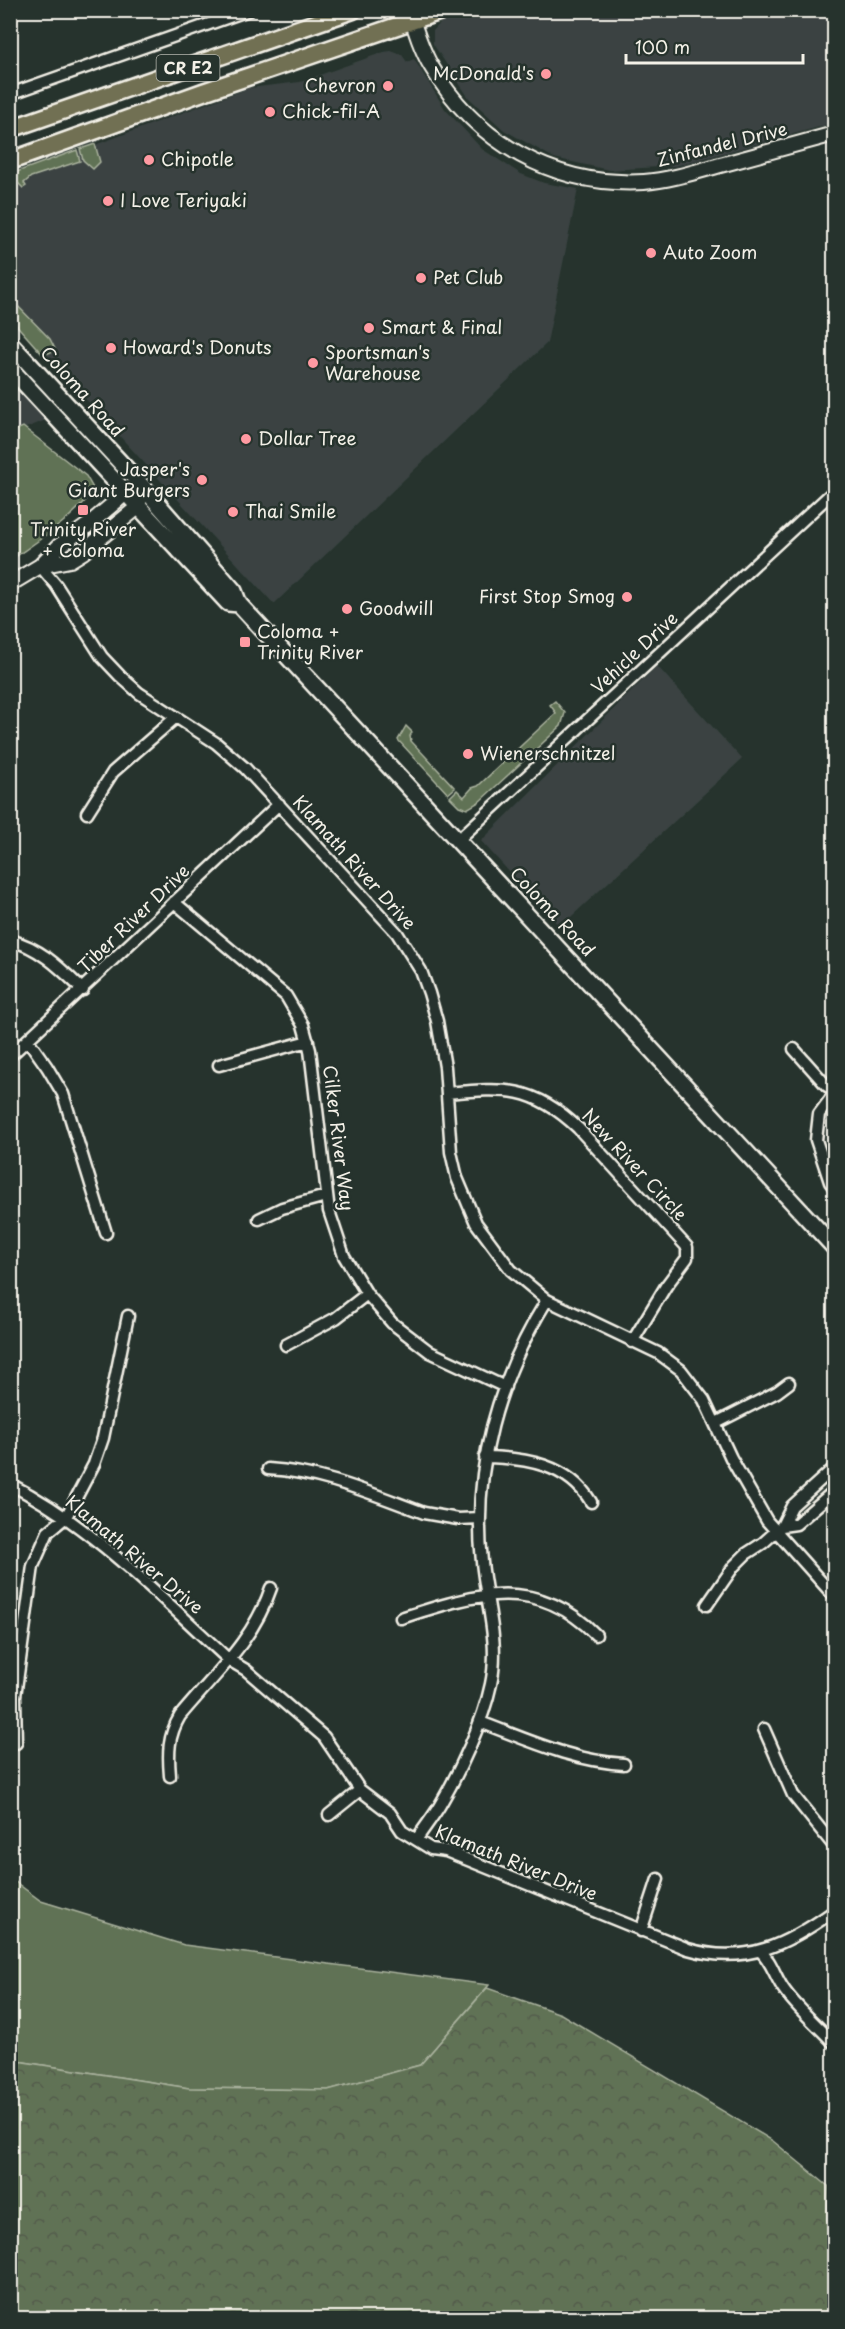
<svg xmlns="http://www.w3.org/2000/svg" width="845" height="2329" viewBox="0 0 845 2329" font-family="'Playpen Sans',sans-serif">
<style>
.built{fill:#3a4342}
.grass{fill:#607254;stroke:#aab29e;stroke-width:1.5}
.forest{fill:url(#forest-crowns);stroke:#aab29e;stroke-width:1.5}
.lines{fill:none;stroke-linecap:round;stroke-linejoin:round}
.minor-casing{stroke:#f4f1e8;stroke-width:15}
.tertiary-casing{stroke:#f4f1e8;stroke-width:18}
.secondary-casing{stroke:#f4f1e8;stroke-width:20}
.primary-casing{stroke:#f4f1e8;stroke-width:21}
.minor{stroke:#26332d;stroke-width:10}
.tertiary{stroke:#26332d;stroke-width:14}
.secondary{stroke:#26332d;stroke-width:15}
.primary{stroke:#716f52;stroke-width:16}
.poi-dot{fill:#ff9aa2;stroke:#26332d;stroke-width:2}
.labels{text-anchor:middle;stroke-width:5;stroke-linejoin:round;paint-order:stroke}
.shield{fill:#26332d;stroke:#b6b8b0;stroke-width:1.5}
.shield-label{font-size:16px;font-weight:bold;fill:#f4f1e8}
.poi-label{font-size:18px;fill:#f4f1e8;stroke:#26332d;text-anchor:start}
.street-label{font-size:18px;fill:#f4f1e8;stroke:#26332d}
</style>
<defs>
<pattern id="forest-crowns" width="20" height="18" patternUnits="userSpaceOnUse" patternTransform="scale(1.5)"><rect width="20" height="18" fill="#607254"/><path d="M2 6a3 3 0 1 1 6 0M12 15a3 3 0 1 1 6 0" fill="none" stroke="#535b4c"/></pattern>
</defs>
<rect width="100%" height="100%" fill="#26332d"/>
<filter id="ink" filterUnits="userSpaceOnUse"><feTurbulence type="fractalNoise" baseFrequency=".0167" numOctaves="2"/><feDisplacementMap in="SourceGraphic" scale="12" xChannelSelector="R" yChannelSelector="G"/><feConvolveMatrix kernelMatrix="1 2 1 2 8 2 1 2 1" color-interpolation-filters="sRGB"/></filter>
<g filter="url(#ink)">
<!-- built -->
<path class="built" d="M473 11H834V123L676 166 609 170 554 158 504 130 469 98 433 44V31L442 21Z
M391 51 402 55 407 62 414 59 445 109 482 149 521 174 544 183 578 189 547 343 274 604 11 318V176L249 88 300 82 384 52Z
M11 378 49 419 10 434Z
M657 666 742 759 560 927 481 841Z"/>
<!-- grass -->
<path class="grass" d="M95 144 100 162 93 169 83 160 80 149Z
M77 150 80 161 31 177 24 183 26 186 23 188 13 178H11V174Z
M10 298 50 339 55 349 54 351 43 355 11 319Z
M23 427 86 476 94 490C74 518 39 540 11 560V432Z
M555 701 565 713 561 726 479 802 467 809 459 806 450 797 457 790 464 797 472 788 478 786 556 713 550 705Z
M406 726 412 732 410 736 411 741 455 788 448 794 398 740Z
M10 1878 41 1901 184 1945 489 1985 420 2065 328 2090 189 2088 11 2060Z"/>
<!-- forest -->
<path class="forest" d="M487 1988 561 2014 773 2141 828 2186 827 2220 834 2232V2318H11V2060L189 2088 328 2090 420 2065Z"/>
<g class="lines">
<!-- minor casing -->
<g class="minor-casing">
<path id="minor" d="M10 94 249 10
M40 566 56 585 102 657 120 676 139 693 216 743 245 768 397 933 421 971 429 993 437 1021 445 1067 451 1152 457 1178 476 1223 511 1270 547 1300 658 1353 681 1370 704 1400 731 1458 767 1521 834 1596
M87 813 113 772 175 718
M458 840 834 491
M174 902 286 996 303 1025 310 1050 329 1211 344 1256 367 1294 392 1323 430 1352 505 1387
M10 940C41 948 61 969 83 990
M28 1040 47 1067 63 1094 106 1233
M794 1049 827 1086 834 1089
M10 1056 279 804
M219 1065 308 1041
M447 1093C504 1088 533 1085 578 1128L687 1247V1258L666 1286 632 1342
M834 1094 819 1114 816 1140 830 1182 834 1187
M259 1219 282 1208 326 1196
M286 1345 336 1318 367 1294
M716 1423 777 1392 789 1383
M485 1457C525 1458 568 1464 591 1502
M268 1469C323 1472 372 1494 424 1513L458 1519 480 1518
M10 1484C94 1527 160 1597 229 1660L246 1670 324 1737 360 1790 390 1813 402 1831 431 1849 446 1851 688 1949C746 1966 788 1944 834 1911
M782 1526 792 1506 834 1468
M782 1526 796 1524 834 1491
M707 1605 734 1566 746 1554 763 1543 782 1526
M401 1618C473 1595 535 1573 596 1635
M480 1722C528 1740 573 1761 624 1764
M764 1729 793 1795 834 1846
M16 1743 15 1696 33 1566 48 1532 66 1517 94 1464 103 1438 128 1316
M170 1776C168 1753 168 1736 180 1716 215 1674 253 1641 271 1588
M329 1815 360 1790
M417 1839C424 1828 433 1817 440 1805 460 1771 483 1722 491 1684 500 1642 486 1603 482 1562 472 1469 498 1379 547 1300
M641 1931 658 1879
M760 1951C772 1961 775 1978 785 1991 799 2010 818 2026 834 2043"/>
</g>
<!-- tertiary casing -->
<g class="tertiary-casing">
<path id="tertiary" d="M409 10C415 29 421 49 431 66 476 143 554 187 644 182 671 180 698 171 724 164 761 154 798 144 834 134
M40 566 70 560 83 552 138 507 140 497
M10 584 40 566 59 546 87 526 126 493 143 487"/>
</g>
<!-- secondary casing -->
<g class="secondary-casing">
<path id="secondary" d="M10 343 143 487 234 591 239 604 834 1247
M10 368 228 603 239 604"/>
</g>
<!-- primary casing -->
<g class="primary-casing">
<path id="primary" d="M10 129 353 10
M10 161 203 92 444 10"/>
</g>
<!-- minor -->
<use href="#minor" class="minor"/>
<!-- tertiary -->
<use href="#tertiary" class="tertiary"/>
<!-- secondary -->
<use href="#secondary" class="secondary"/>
<!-- primary -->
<use href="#primary" class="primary"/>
</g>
</g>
<!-- markers -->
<g class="poi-dot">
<circle cx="546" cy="74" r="6"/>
<circle cx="388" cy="86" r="6"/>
<circle cx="270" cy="112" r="6"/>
<circle cx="149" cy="160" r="6"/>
<circle cx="108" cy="201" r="6"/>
<circle cx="651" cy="253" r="6"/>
<circle cx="421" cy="278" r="6"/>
<circle cx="369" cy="328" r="6"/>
<circle cx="111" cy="348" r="6"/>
<circle cx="313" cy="363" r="6"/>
<circle cx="246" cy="439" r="6"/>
<circle cx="202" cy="480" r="6"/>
<rect x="77" y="504" width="12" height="12" rx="3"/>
<circle cx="233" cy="512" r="6"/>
<circle cx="627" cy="597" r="6"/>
<circle cx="347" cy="609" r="6"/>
<rect x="239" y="636" width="12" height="12" rx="3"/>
<circle cx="468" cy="754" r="6"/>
</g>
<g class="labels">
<!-- shield labels -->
<rect class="shield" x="156.5" y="55" width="63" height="26" rx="4.5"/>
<g class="shield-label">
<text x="188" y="74">CR E2</text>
</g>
<!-- poi labels -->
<g class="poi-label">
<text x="534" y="80" text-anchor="end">McDonald's</text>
<text x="376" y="92" text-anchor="end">Chevron</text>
<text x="282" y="118">Chick-fil-A</text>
<text x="161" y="166">Chipotle</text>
<text x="120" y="207">I Love Teriyaki</text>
<text x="663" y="259">Auto Zoom</text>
<text x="433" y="284">Pet Club</text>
<text x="381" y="334">Smart &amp; Final</text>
<text x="123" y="354">Howard's Donuts</text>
<text x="325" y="359">Sportsman's<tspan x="325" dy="21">Warehouse</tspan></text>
<text x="258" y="445">Dollar Tree</text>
<text x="190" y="476" text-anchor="end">Jasper's<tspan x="190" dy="21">Giant Burgers</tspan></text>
<text x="245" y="518">Thai Smile</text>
<text x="83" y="536" text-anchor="middle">Trinity River<tspan x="83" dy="21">+ Coloma</tspan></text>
<text x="615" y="603" text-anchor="end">First Stop Smog</text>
<text x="359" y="615">Goodwill</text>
<text x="257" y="638">Coloma +<tspan x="257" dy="21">Trinity River</tspan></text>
<text x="480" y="760">Wienerschnitzel</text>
</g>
<!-- street labels -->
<g class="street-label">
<text transform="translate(722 145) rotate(-14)" y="6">Zinfandel Drive</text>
<text transform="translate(82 392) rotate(48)" y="6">Coloma Road</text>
<text transform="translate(635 653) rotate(-43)" y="6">Vehicle Drive</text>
<text transform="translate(354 863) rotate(48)" y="6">Klamath River Drive</text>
<text transform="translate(552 912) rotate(47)" y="6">Coloma Road</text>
<text transform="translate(134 919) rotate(-44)" y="6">Tiber River Drive</text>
<text transform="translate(338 1138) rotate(83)" y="6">Cilker River Way</text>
<text transform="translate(634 1165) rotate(47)" y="6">New River Circle</text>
<text transform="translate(134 1555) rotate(40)" y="6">Klamath River Drive</text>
<text transform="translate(516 1863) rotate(22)" y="6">Klamath River Drive</text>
</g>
</g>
<!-- margin -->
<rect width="845" height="2329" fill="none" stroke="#26332d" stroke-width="36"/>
<rect x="18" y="18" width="809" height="2293" fill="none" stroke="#f4f1e8" stroke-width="2" filter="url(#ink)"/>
<!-- scale -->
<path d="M626 54v9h177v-9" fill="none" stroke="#f4f1e8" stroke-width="3"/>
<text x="635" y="54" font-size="18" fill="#f4f1e8" stroke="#26332d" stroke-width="4.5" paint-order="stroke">100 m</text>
</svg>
